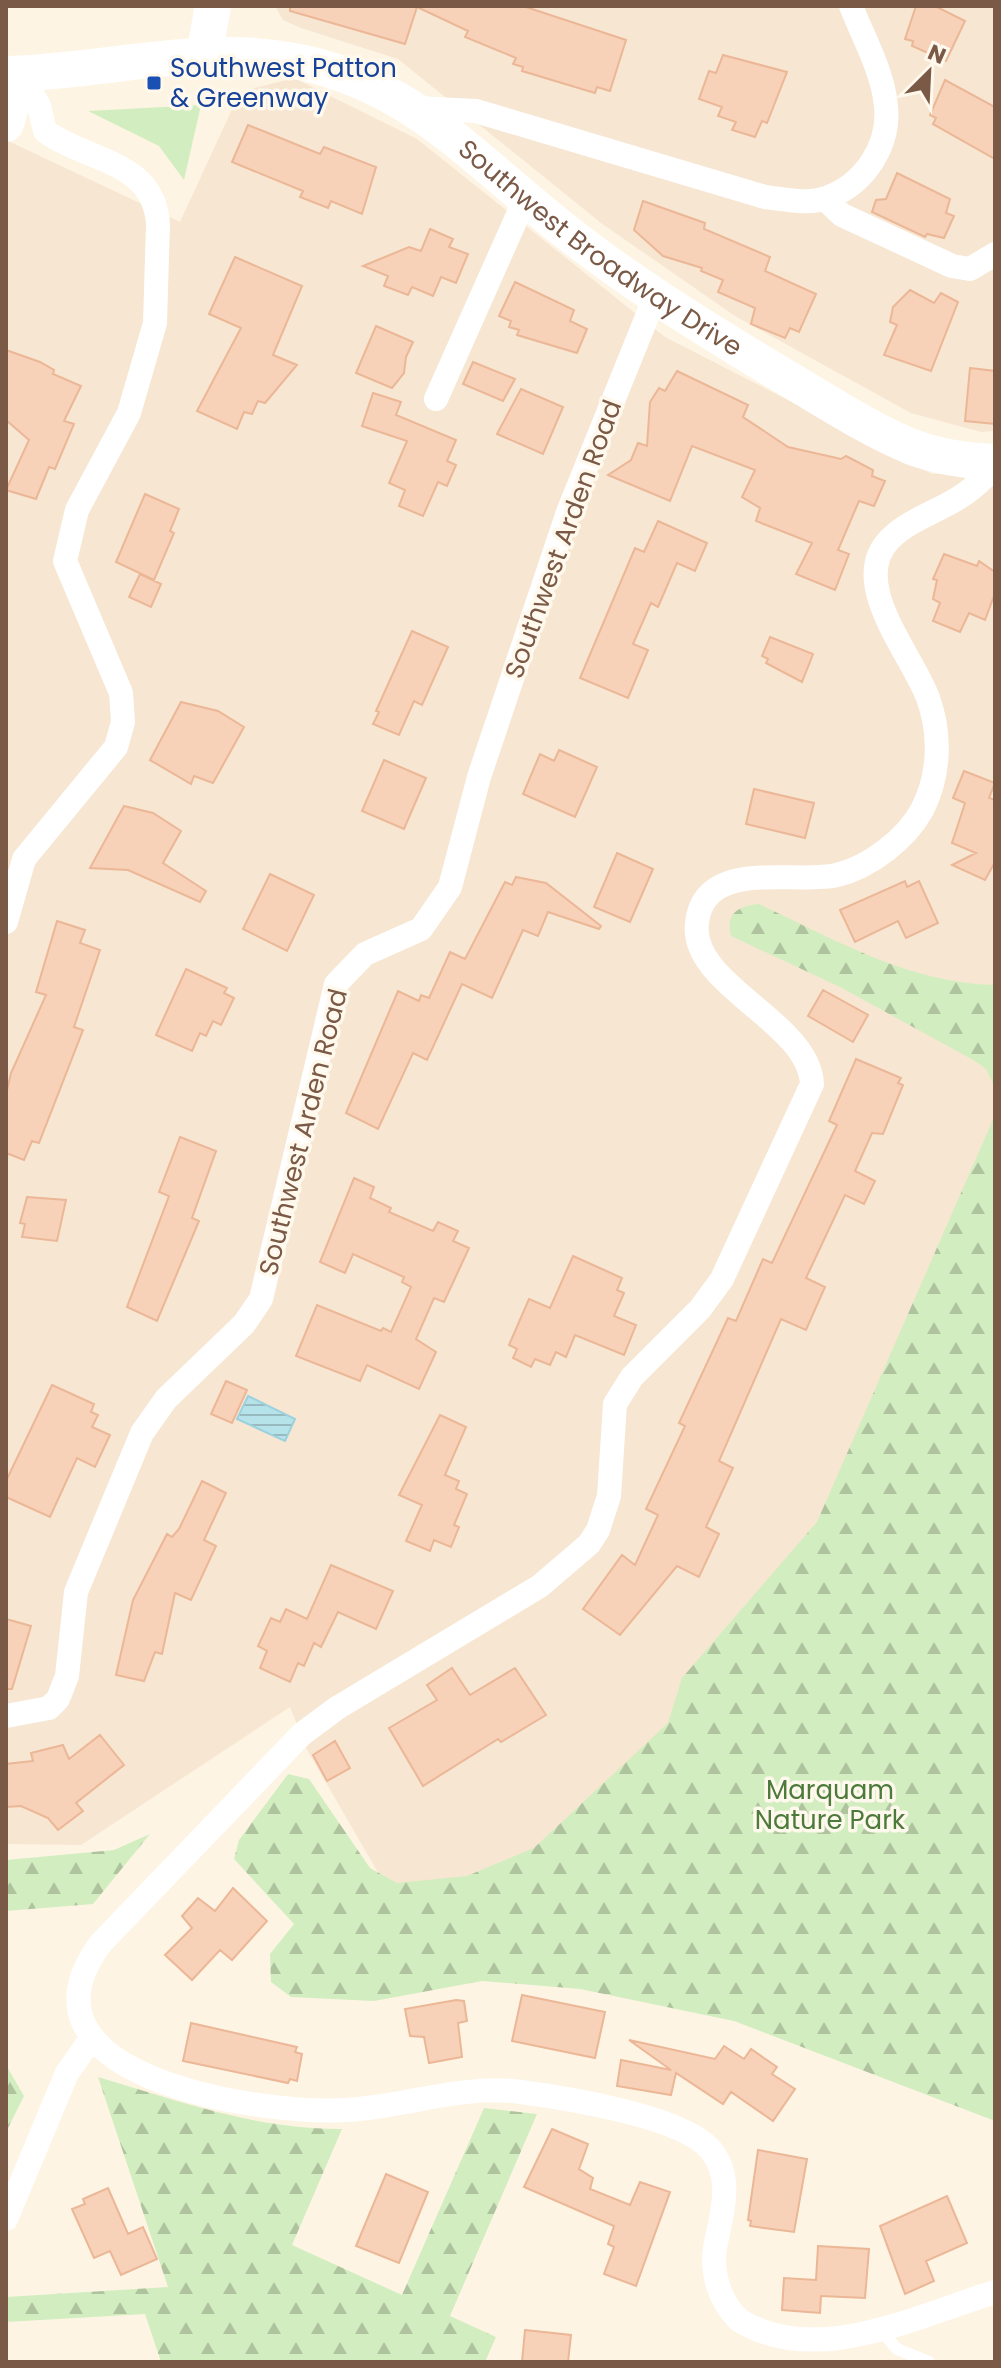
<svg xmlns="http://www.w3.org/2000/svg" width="1001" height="2368" viewBox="0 0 1001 2368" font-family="Poppins,sans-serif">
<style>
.residential{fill:#f7e6d1}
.green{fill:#d2eec0}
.forest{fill:url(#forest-firs)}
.water{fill:url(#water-rules);stroke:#9bd2dd;stroke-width:2}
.building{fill:#f7d1b8;stroke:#ebb797;stroke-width:2}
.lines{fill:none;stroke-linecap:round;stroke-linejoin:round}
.lane{stroke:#fff;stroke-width:12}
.street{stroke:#fff;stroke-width:24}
.secondary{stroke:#fff;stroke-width:36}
.transit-dot{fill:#1a4fb4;stroke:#fff8ec;stroke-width:3}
.labels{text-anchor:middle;stroke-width:7;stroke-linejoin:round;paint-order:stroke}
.transit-label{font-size:26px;fill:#164399;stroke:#fff8ec;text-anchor:start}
.street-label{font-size:26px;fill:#7a5946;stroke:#fff8ec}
.park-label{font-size:26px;fill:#4c7a3b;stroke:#fff8ec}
</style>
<defs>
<pattern id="forest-firs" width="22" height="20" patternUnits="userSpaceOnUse" patternTransform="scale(2)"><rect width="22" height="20" fill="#d2eec0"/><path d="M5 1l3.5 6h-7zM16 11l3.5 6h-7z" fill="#afc49e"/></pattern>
<pattern id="water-rules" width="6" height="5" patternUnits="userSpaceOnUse" patternTransform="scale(2)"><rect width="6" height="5" fill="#b6e2ea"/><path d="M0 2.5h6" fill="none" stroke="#99babf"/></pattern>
</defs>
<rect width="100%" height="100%" fill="#fef4e3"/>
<!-- residential -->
<path class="residential" d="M275 6H995V431L981 432 911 413 735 316 601 223 398 59 301 28 283 20Z
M294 78 417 139 665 337 932 474 995 472V1122L821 1521 701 1701 547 1857 388 1904 380 1876 306 1748 290 1707 81 1845 6 1844V140L180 222 240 92Z"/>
<!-- green -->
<path class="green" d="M201 105 184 180 159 146 88 111Z"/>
<!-- forest -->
<path class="forest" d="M759 904C836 940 909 983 995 985V1088L986 1069 975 1061 840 987 731 936C725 913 739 906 759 904Z
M995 1107V2121L734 2021 580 1989 482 1981 374 2001 291 1997 271 1982 270 1954 294 1924 234 1859 239 1840 288 1774 309 1779 370 1868 397 1883 467 1876 534 1848 668 1723 682 1678 817 1522 995 1115Z
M150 1834 93 1904 6 1911V1860L114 1850Z
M6 2065 24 2096 6 2132Z
M98 2077C179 2101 257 2130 342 2129L292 2245 402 2295 484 2108 537 2114 450 2316 496 2337 485 2362H161L145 2314 6 2322V2297L168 2287Z"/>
<!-- water -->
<path class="water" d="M248 1396 295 1419 285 1441 237 1419Z"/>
<!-- building -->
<path class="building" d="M290 6H523L626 40 610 91 597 87 595 93 522 71 523 67 513 64 516 58 465 37 468 31 417 7 405 44 290 11Z
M916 6H935L965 21 946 61 912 46 913 41 905 39Z
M723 55 787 72 767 123 762 121 755 137 732 130 736 122 718 116 722 107 699 99 709 71 716 73Z
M945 80 995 107V159L933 124 936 118 930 115Z
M248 125 320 154 324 147 376 167 362 214 331 201 328 208 300 197 303 191 232 162Z
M897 173 950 199 946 213 954 216 944 238 927 234 925 237 872 212 876 200 886 199Z
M643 201 705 223 704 229 770 257 765 271 816 294 799 332 790 328 785 338 751 324 755 308 718 292 723 280 701 271 702 268 663 256 634 230Z
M430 229 453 239 449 247 468 254 456 283 441 277 433 296 412 287 408 295 384 286 388 276 363 266 409 247 421 251Z
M235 257 302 286 273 355 297 365 265 403 258 401 252 414 244 412 237 429 197 411 241 328 209 314Z
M515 282 574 310 570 321 587 329 577 353 517 335 519 330 509 327 511 321 499 316Z
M910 290 934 303 941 293 958 302 931 371 884 355 897 325 890 322 893 307Z
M376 326 413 342 406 357 404 373 392 388 356 373Z
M6 350 40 362 54 370 53 374 81 386 64 421 74 424 55 469 49 467 36 499 6 490 29 440 6 420Z
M473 362 515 379 503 401 463 384Z
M970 368 995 371V424L965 421Z
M677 371 748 405 743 417 788 447 841 459 846 456 873 470 872 476 885 481 874 506 859 501 838 550 849 554 835 590 796 574 812 543 756 521 760 508 742 497 755 470 692 446 670 501 608 475 631 460 638 443 647 446 650 402 659 388 665 391Z
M521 389 563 407 543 454 497 434Z
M373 393 401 402 396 415 456 440 447 461 456 465 447 486 438 482 423 516 399 506 405 490 389 483 407 441 362 426Z
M145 494 179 509 170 531 174 533 154 580 116 562Z
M658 521 707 543 695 571 677 563 658 607 651 603 633 644 648 650 628 698 580 678 635 548 644 552Z
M944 554 977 566 979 561 995 572V593L985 620 969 613 960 632 933 621 940 603 933 599 937 580 933 579Z
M140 574 161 584 151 607 129 597Z
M412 631 448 647 422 705 414 701 399 735 373 724 379 712 376 711Z
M770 637 813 654 802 682 766 663 768 659 762 656Z
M181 702 218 711 244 727 213 783 194 776 191 784 150 760Z
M559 750 597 767 575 817 523 794 540 754 554 761Z
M384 760 426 778 404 829 362 811Z
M964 771 995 783 989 798 995 800V862L985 880 952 865 976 853 952 843 965 803 953 798Z
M754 789 814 803 805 838 746 824Z
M124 806 153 813 181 831 163 863 206 891 200 902 128 870 90 868Z
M617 853 653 869 630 922 594 907Z
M270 874 314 895 287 951 243 929Z
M516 877 546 883 601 926 599 929 548 912 538 936 523 930 492 998 462 984 427 1060 413 1053 378 1129 346 1113 398 991 419 1001 421 995 429 998 450 952 465 959 505 882 512 885Z
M905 881 907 887 919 881 938 923 906 938 898 921 855 942 840 910Z
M57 921 85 930 80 943 100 950 74 1027 83 1030 39 1143 32 1141 24 1160 6 1153V1094L11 1073 46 995 36 992Z
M186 969 227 988 224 993 234 998 221 1025 213 1021 206 1036 200 1033 192 1051 156 1035Z
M823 990 868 1015 853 1042 808 1016Z
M856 1059 901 1078 898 1083 903 1085 883 1134 872 1133 855 1171 875 1181 864 1204 845 1195 806 1278 825 1287 806 1330 781 1319 719 1461 733 1468 706 1527 719 1534 699 1577 677 1566 620 1635 583 1609 622 1555 635 1565 658 1515 646 1509 685 1426 679 1423 728 1318 736 1321 763 1259 772 1263 837 1125 829 1121Z
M180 1137 216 1151 192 1218 199 1221 157 1321 127 1307 169 1196 159 1192Z
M354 1178 374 1187 370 1198 391 1208 389 1212 433 1231 438 1222 458 1231 453 1241 469 1248 444 1302 434 1298 416 1339 436 1352 419 1389 367 1365 360 1381 296 1356 317 1305 381 1331 383 1328 391 1332 411 1287 402 1282 404 1277 353 1254 345 1273 320 1262Z
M27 1197 66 1200 57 1241 22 1237 25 1224 20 1223Z
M573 1256 622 1278 617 1290 624 1293 614 1316 636 1325 624 1355 575 1335 566 1357 556 1352 550 1365 535 1359 531 1367 513 1358 517 1349 509 1345 529 1299 550 1308Z
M226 1381 247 1390 232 1423 211 1414Z
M52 1385 94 1404 91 1412 98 1415 92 1427 110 1435 95 1467 77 1458 50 1517 6 1497V1481Z
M440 1415 466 1427 445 1475 459 1481 456 1489 467 1494 454 1525 459 1527 451 1547 434 1540 430 1551 406 1541 422 1505 399 1495Z
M202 1481 226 1493 204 1540 216 1546 191 1600 175 1593 162 1654 155 1652 144 1681 116 1675 133 1600 167 1534 172 1537 179 1529Z
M331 1565 393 1591 376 1629 338 1612 321 1647 314 1643 304 1666 298 1663 290 1682 260 1668 267 1651 258 1646 271 1618 280 1622 286 1609 307 1619Z
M6 1619 31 1626 12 1689H6Z
M452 1668 470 1695 515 1668 546 1715 501 1742 498 1739 423 1786 389 1728 437 1700 427 1685Z
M100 1735 124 1765 76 1803 83 1811 58 1830 48 1818 21 1806 6 1807V1764L33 1761 31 1753 63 1745 69 1759Z
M335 1741 350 1768 327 1781 313 1755Z
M233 1888 267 1921 232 1960 220 1950 192 1980 165 1955 192 1928 182 1916 198 1898 215 1911Z
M522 1995 605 2012 595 2058 512 2041Z
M456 2000 464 2001 467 2021 458 2023 462 2057 429 2063 424 2037 410 2036 405 2009Z
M191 2023 297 2047 295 2052 302 2054 297 2081 290 2079 288 2083 183 2061Z
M629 2040 715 2059 724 2046 744 2059 751 2049 777 2067 772 2074 795 2089 773 2121 731 2092 723 2104 676 2073 671 2095 617 2086 621 2060 671 2070Z
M552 2129 588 2144 579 2169 593 2178 590 2189 630 2205 640 2182 670 2192 636 2286 604 2274 614 2247 608 2244 614 2226 524 2187Z
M758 2150 807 2159 794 2232 750 2226 751 2221 748 2220Z
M386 2174 428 2192 399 2263 356 2246Z
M108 2188 128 2234 143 2227 157 2259 121 2275 110 2251 94 2258 72 2209 85 2204 83 2199Z
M947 2196 967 2243 926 2261 934 2281 905 2294 880 2226Z
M818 2246 869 2249 865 2298 821 2296 820 2313 782 2310 784 2278 816 2280Z
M525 2330 571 2335 568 2362H522Z"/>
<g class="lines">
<!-- lane -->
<path class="lane" d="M887 2337 897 2349 929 2362"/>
<!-- street -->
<path class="street" d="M416 108 476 111 765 197C784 199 808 205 826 198 864 185 890 146 886 106 883 72 863 37 851 6
M825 199 842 215 952 266 970 269 995 254
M436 399 525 199
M995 467C985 477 974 488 963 495 940 511 910 519 890 539 847 582 912 654 928 698 941 734 940 775 922 810 906 839 870 867 837 875 795 885 704 857 697 923 689 985 809 1021 812 1084L722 1279 700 1309 632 1377 615 1404 609 1496 598 1530 589 1544 540 1586 337 1708 302 1734 101 1943C1 2077 261 2115 346 2110 404 2107 463 2084 521 2092 566 2098 681 2116 710 2149 735 2178 721 2215 715 2248 711 2273 720 2302 739 2320 816 2368 916 2316 995 2292
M6 922 24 859 116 747 123 722 121 693 65 561 77 510 129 413 155 323 158 224C154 160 87 162 45 131L39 106 20 74
M6 1716 49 1708 58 1699 67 1676 76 1592 142 1433 166 1399 244 1324 261 1299 336 984 365 954 421 929 450 887 479 777 568 512 655 297
M6 2219 67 2073 91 2039"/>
<!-- secondary -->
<g class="secondary">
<path d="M204 55 213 6"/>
<path id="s1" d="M6 74C108 72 211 39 313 65 414 91 471 155 549 218 621 277 700 326 780 374 823 399 866 428 912 447 939 457 967 461 995 462"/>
<path d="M6 124 20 74"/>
</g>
</g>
<!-- markers -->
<rect class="transit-dot" x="146" y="75" width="16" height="16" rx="4"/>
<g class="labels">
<!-- transit labels -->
<g class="transit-label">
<text x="170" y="77">Southwest Patton<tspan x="170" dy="30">&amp; Greenway</tspan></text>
</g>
<!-- street labels -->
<g class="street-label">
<text dy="9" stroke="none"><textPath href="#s1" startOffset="652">Southwest Broadway Drive</textPath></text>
<text transform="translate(563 539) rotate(-70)" y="9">Southwest Arden Road</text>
<text transform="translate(303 1132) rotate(-76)" y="9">Southwest Arden Road</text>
</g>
<!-- park labels -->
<g class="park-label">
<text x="830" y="1799">Marquam<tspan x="830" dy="30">Nature Park</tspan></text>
</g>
</g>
<!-- border -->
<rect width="1001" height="2368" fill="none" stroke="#7a5946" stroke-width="16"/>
<!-- north arrow -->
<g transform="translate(929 72) rotate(24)" stroke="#fff8ec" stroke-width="6" paint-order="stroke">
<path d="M0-6L14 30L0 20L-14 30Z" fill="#7a5946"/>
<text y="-12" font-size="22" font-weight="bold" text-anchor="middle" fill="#7a5946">N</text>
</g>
</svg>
